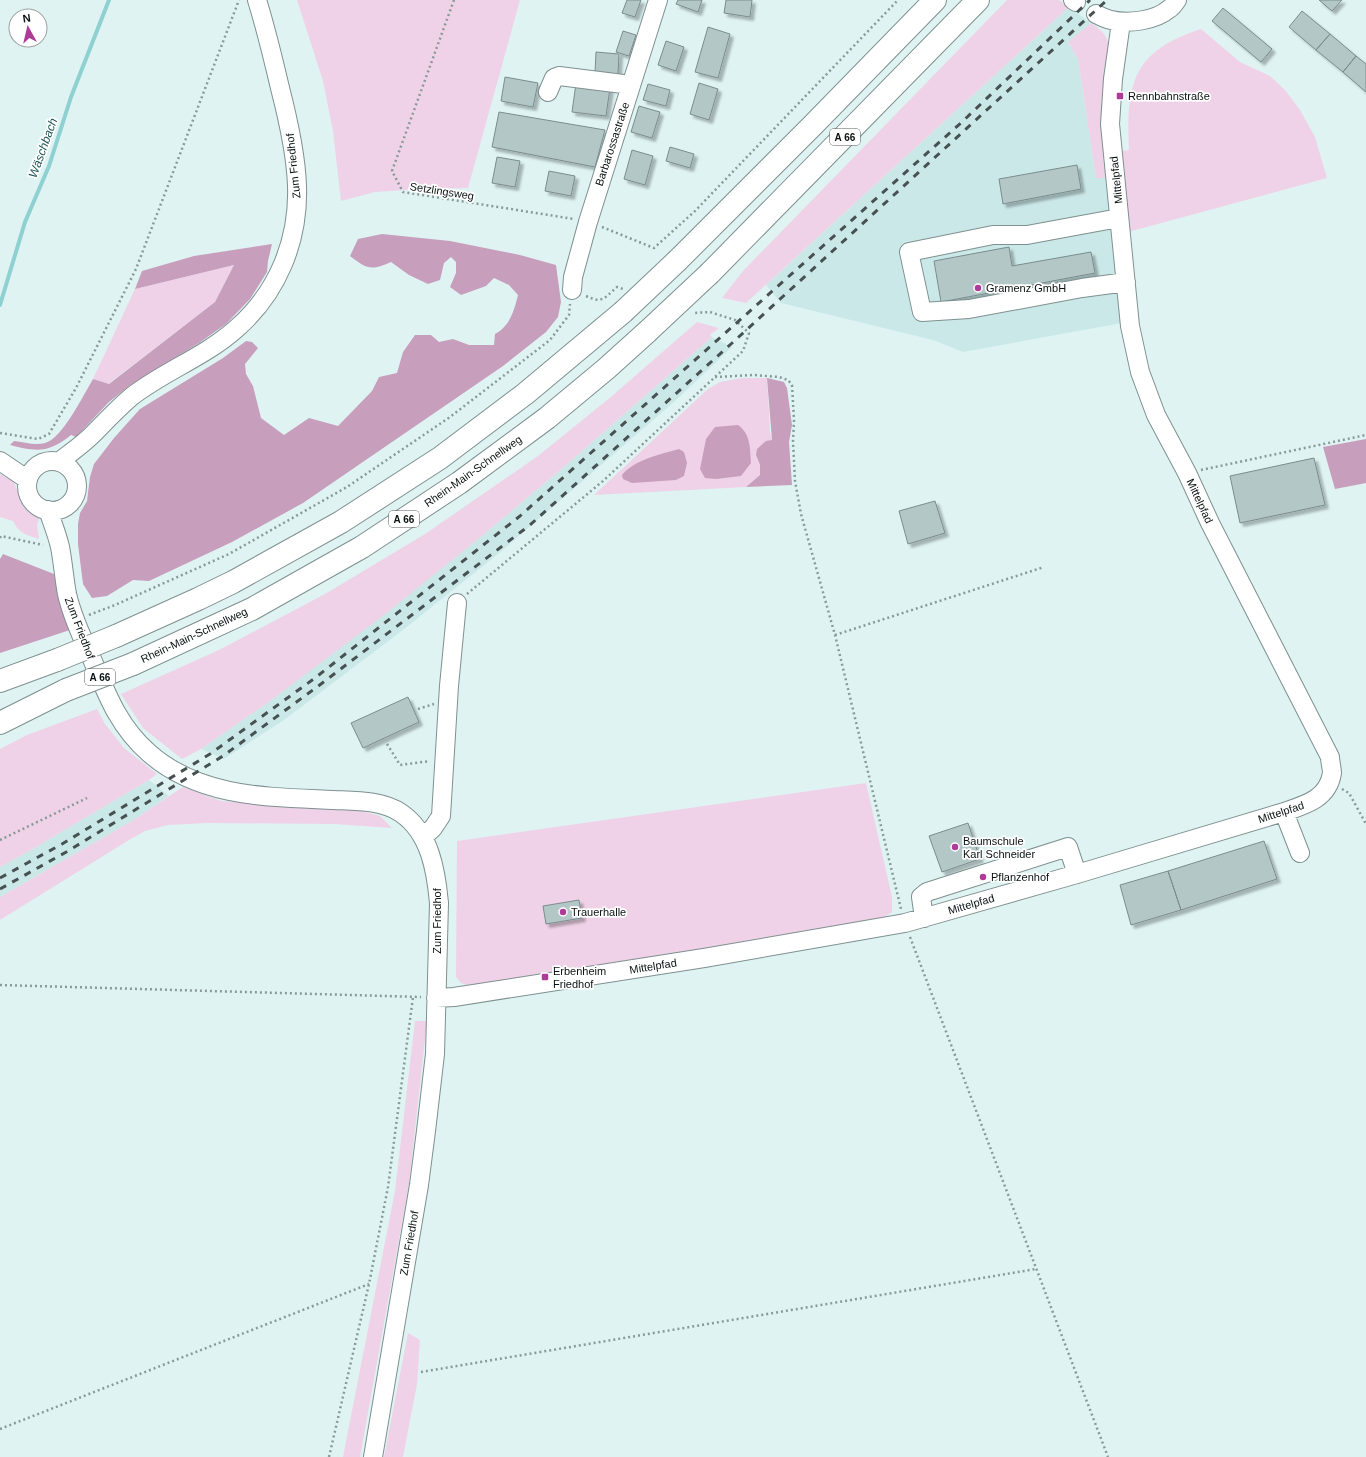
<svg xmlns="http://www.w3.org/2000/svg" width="1366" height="1457" viewBox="0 0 1366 1457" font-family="Helvetica,sans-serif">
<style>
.built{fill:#cbe8e8}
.green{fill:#efd2e7}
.forest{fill:#c89ebd}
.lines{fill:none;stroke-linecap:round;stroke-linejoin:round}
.stream{stroke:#8fd0d1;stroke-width:4}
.building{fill:#b4c7c7;stroke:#7b8c8d;filter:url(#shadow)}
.minor-casing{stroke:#7e9090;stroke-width:20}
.highway-casing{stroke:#7e9090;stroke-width:24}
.path{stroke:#8a9999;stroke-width:2.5;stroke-dasharray:2 3;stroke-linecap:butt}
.minor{stroke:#fff;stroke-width:18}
.highway{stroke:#fff;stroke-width:22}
.rail{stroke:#475151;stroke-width:3;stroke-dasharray:7 7;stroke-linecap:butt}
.highway-bridge-casing{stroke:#7e9090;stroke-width:24;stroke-linecap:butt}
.highway-bridge{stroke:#fff;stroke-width:22}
.poi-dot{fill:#ad3c98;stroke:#fff;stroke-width:1.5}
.labels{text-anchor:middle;stroke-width:3.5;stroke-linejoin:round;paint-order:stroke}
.shield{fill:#fff;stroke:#545858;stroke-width:1}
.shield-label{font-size:10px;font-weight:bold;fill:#0a1111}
.poi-label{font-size:11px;fill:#0a1111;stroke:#fff;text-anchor:start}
.street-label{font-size:11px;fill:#0a1111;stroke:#fff}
.water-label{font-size:12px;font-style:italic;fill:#1d5456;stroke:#fff}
</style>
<defs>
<filter id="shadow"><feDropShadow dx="3.5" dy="3.5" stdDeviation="1" flood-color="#0004"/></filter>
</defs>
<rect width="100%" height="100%" fill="#dff3f3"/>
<!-- built -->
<path class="built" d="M1069 7 1091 23 1068 42 1078 59 1096 178H1110L1122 323 963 352 933 340 781 303 766 285Z
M712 337 732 347 674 402 498 554 399 633 284 720 224 759 201 749 270 701 483 535 565 466Z
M149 780 169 796 132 821 0 897V867L31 850Z"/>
<!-- green -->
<path class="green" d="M297 0H520L468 188 405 190 375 192 341 201 333 131 323 81Z
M1007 0H1059L1069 7 746 303 722 298 743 271Z
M1091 23C1100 29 1107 34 1109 46 1113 61 1104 82 1102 98 1101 124 1107 152 1110 178H1096L1078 59 1068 42Z
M1201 29 1240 62 1270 76 1285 90 1300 110 1315 137 1327 178 1128 232 1121 151 1129 150C1126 83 1133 51 1201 29Z
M234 265 215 302 108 384 93 379 135 289Z
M697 322 719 328 710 335 712 337 565 466 483 535 384 615 270 701 201 749 182 759 143 728 121 694 219 650 325 594 425 534 538 456 612 396Z
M742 378H767L770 433 772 440 756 455 760 465V475L746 487 594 495 708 389 720 382Z
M0 474 13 481 24 503 39 519 37 525 39 539C27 535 18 533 13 521L0 517Z
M97 709 105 724 124 748 157 774 149 780 31 850 0 867V749L27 735Z
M866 783 892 897V912L885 917 871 921 472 987 461 983 456 977 457 841Z
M183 787 221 801 335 808 361 811 380 816 392 828 335 824 207 823 168 825 145 831 129 840 0 920V897L132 821Z
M415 1021H427L409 1184 360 1457H343L395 1191Z
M408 1333 420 1340 417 1384 403 1457H384Z"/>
<!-- forest -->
<path class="forest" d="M382 234 450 241 520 255 556 265 561 302 558 317 546 332 503 366 303 503 232 542 149 581 133 580 107 596 92 598 83 584 78 544V524L80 513 87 501 90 477 94 464 114 438 140 409 223 358 246 341 252 342 258 348 245 364 246 374 253 386 261 418 284 435 309 418 338 426 372 391 379 377 397 373 403 352 415 335H431L439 342 453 339 469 345H494L495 334C510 326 514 311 518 295L509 285 494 278 486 286 461 295 450 287 456 273V262L451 257 444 263 440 280 428 284 409 275 391 262C371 271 367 269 350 256L358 239Z
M272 244 268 261 267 272 250 299 226 324 199 343 129 386 109 402 76 437 71 435C49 453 37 452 10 445L14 441C24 442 35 446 45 443 62 439 84 394 93 379L109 384 215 302 234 265 135 289 142 271 194 256Z
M767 378 784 382 787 388 792 425 789 442 792 485 746 487 760 475V465L756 455 757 449 766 441 772 440Z
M738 425C751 434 750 449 751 463L741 476 716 479 705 478 700 469 706 439 715 427Z
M1366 439V483L1335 489 1323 447Z
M679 449 684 452 687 463 684 476 676 480 632 483 623 479 622 475C634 460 661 454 679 449Z
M3 554 54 574 60 602 70 630 0 653V559Z"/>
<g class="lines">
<!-- stream -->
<path class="stream" d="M0 305 25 222 49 166 71 97 109 0"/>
</g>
<!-- building -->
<path class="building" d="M627 0H641L635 17 622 13Z
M678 0H702L698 12 676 4Z
M726 0H752L750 17 724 13Z
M1319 0H1342L1332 11Z
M1223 8 1272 49 1261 62 1212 21Z
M1302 11 1330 34 1316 50 1289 27Z
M708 27 730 34 718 78 695 72Z
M623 31 636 35 629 56 616 52Z
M1330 34 1356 56 1343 72 1316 50Z
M666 41 684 47 676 71 658 65Z
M596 52 619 54 618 74 595 72Z
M1356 56 1366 64V92L1343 72Z
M505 77 538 83 533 107 501 101Z
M576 83 610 88 606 116 572 112Z
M699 83 718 89 709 120 690 114Z
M648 84 670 90 666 106 643 100Z
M639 106 660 112 652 138 631 132Z
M499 112 605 130 595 167 492 147Z
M670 147 694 154 690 168 666 161Z
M632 150 653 156 645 185 624 179Z
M497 157 520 161 515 187 492 183Z
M1077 165 1081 189 1003 204 999 179Z
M549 171 575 176 571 196 545 191Z
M1009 247 1012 266 1091 252 1095 273 941 302 934 261Z
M1314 458 1325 505 1240 523 1230 476Z
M935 501 945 533 908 544 899 511Z
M408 697 419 722 363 748 351 723Z
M968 823 980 859 942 872 929 836Z
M1264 841 1277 879 1181 910 1168 871Z
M1168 871 1181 910 1131 925 1120 885Z
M579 900 582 918 546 924 543 906Z"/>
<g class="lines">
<!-- minor casing -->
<g class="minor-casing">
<path id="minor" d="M1073 0 1076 2
M1096 14C1100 16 1106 19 1111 20 1128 24 1155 21 1169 9 1172 7 1175 3 1177 0
M548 92 554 78 559 76 631 85
M1119 218 1027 235H993L909 252 922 312 969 309 1082 288 1126 282
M572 290 573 277 588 222 658 0
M0 461 28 480
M27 486a25 25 0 1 1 50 0a25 25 0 1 1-50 0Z
M59 462C70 453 82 445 92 435 105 422 117 409 131 397 164 371 205 357 237 328 278 292 299 240 297 186 296 153 288 119 280 88 273 58 266 29 257 0
M48 510C52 522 57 534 60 547 63 562 64 578 67 594 72 616 82 638 92 659 107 695 119 727 149 753 200 798 269 797 333 800 355 801 382 800 401 813 430 833 436 870 439 903L435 1054 426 1131 419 1185 373 1457
M1284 812 1300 853
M423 837 433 828 441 816 449 686 457 603
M924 918 921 897 927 892 1068 847 1077 874
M436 998 454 997 704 958 905 923 1077 874 1284 812C1305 805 1328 799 1332 773 1332 768 1330 762 1330 757L1210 523 1187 473 1156 415 1140 372 1130 326 1110 124 1113 79 1121 22"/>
</g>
<!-- highway casing -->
<g class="highway-casing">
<path id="highway" d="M678 260 814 124 935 0
M710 273 978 0
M116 636 198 599 233 582 341 522 440 458 525 394 623 312
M133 664 252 609 362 547 459 483 547 418 606 369 647 332
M0 681 57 660
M0 723 66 690"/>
</g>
<!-- path -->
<path class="path" d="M454 0 392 171 403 192 574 219
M602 227 654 248 695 211 898 0
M586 296C603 304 604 298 617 287L623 289
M715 377 754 375 779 377 788 380 792 385 794 420 793 441 795 481 801 514 835 635 901 909
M0 433 38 439 49 434 76 388 136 269 239 0
M1201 470 1366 435
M0 538 1 536 43 545
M467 594 603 481 743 351 749 333 735 320 710 312 694 313
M89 615 115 605 229 554 347 487 450 417 550 340 569 315 570 304
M835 635 1044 567
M418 709 434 704
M387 744 400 765 430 761
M1342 789 1349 793 1366 824
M0 840 87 798
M910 937 1108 1457
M0 985 421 997
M421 1372 1036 1269
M0 1429 369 1284
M329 1457 369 1284 388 1187 413 997"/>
<!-- minor -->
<use href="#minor" class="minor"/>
<!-- highway -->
<use href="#highway" class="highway"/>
<!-- rail -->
<path class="rail" d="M0 878 62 844 210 754 315 678 520 516 962 122 1090 0
M0 889 68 851 223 756 321 684 530 525 731 344 1107 0"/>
<!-- highway-bridge casing -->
<g class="highway-bridge-casing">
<path id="highway-bridge" d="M623 312 678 260
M647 332 710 273
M57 660 116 636
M66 690 133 664"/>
</g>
<!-- highway-bridge -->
<use href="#highway-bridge" class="highway-bridge"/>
</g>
<!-- markers -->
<g class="poi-dot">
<rect x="1116" y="92" width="8" height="8" rx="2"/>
<circle cx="978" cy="288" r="4"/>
<circle cx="955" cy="847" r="4"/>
<circle cx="983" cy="877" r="4"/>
<circle cx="563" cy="912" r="4"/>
<rect x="541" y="973" width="8" height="8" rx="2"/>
</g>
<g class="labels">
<!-- shield labels -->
<g class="shield">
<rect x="830" y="129" width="30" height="16" rx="3"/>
<rect x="389" y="511" width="30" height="16" rx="3"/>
<rect x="85" y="669" width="30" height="16" rx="3"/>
</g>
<g class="shield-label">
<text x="845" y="141">A 66</text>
<text x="404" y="523">A 66</text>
<text x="100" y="681">A 66</text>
</g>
<!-- poi labels -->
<g class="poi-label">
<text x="1128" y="100">Rennbahnstraße</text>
<text x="986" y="292">Gramenz GmbH</text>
<text x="963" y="845">Baumschule<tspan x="963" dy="13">Karl Schneider</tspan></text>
<text x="991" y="881">Pflanzenhof</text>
<text x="571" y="916">Trauerhalle</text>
<text x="553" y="975">Erbenheim<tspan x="553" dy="13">Friedhof</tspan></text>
</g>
<!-- street labels -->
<g class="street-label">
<text transform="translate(612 144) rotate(-72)" y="4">Barbarossastraße</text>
<text transform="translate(293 166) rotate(-96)" y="4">Zum Friedhof</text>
<text transform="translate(1116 180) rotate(-96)" y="4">Mittelpfad</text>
<text transform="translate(442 191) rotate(9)" y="4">Setzlingsweg</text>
<text transform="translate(473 471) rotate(-35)" y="4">Rhein-Main-Schnellweg</text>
<text transform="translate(1200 501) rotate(65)" y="4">Mittelpfad</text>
<text transform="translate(80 628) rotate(69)" y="4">Zum Friedhof</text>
<text transform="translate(194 635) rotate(-25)" y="4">Rhein-Main-Schnellweg</text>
<text transform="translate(1281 812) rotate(-18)" y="4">Mittelpfad</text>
<text transform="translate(971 904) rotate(-16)" y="4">Mittelpfad</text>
<text transform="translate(437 921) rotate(-90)" y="4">Zum Friedhof</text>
<text transform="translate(653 966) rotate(-9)" y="4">Mittelpfad</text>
<text transform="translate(409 1243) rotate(-80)" y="4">Zum Friedhof</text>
</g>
<!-- water labels -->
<g class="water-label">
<text transform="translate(43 148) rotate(-70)" y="4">Wäschbach</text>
</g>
</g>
<!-- north arrow -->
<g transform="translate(28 28) rotate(352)"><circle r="19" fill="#ffffff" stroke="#9da0a0"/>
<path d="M0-3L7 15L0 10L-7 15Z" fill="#ad3c98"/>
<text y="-6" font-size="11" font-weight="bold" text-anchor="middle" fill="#0a1111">N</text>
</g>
</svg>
